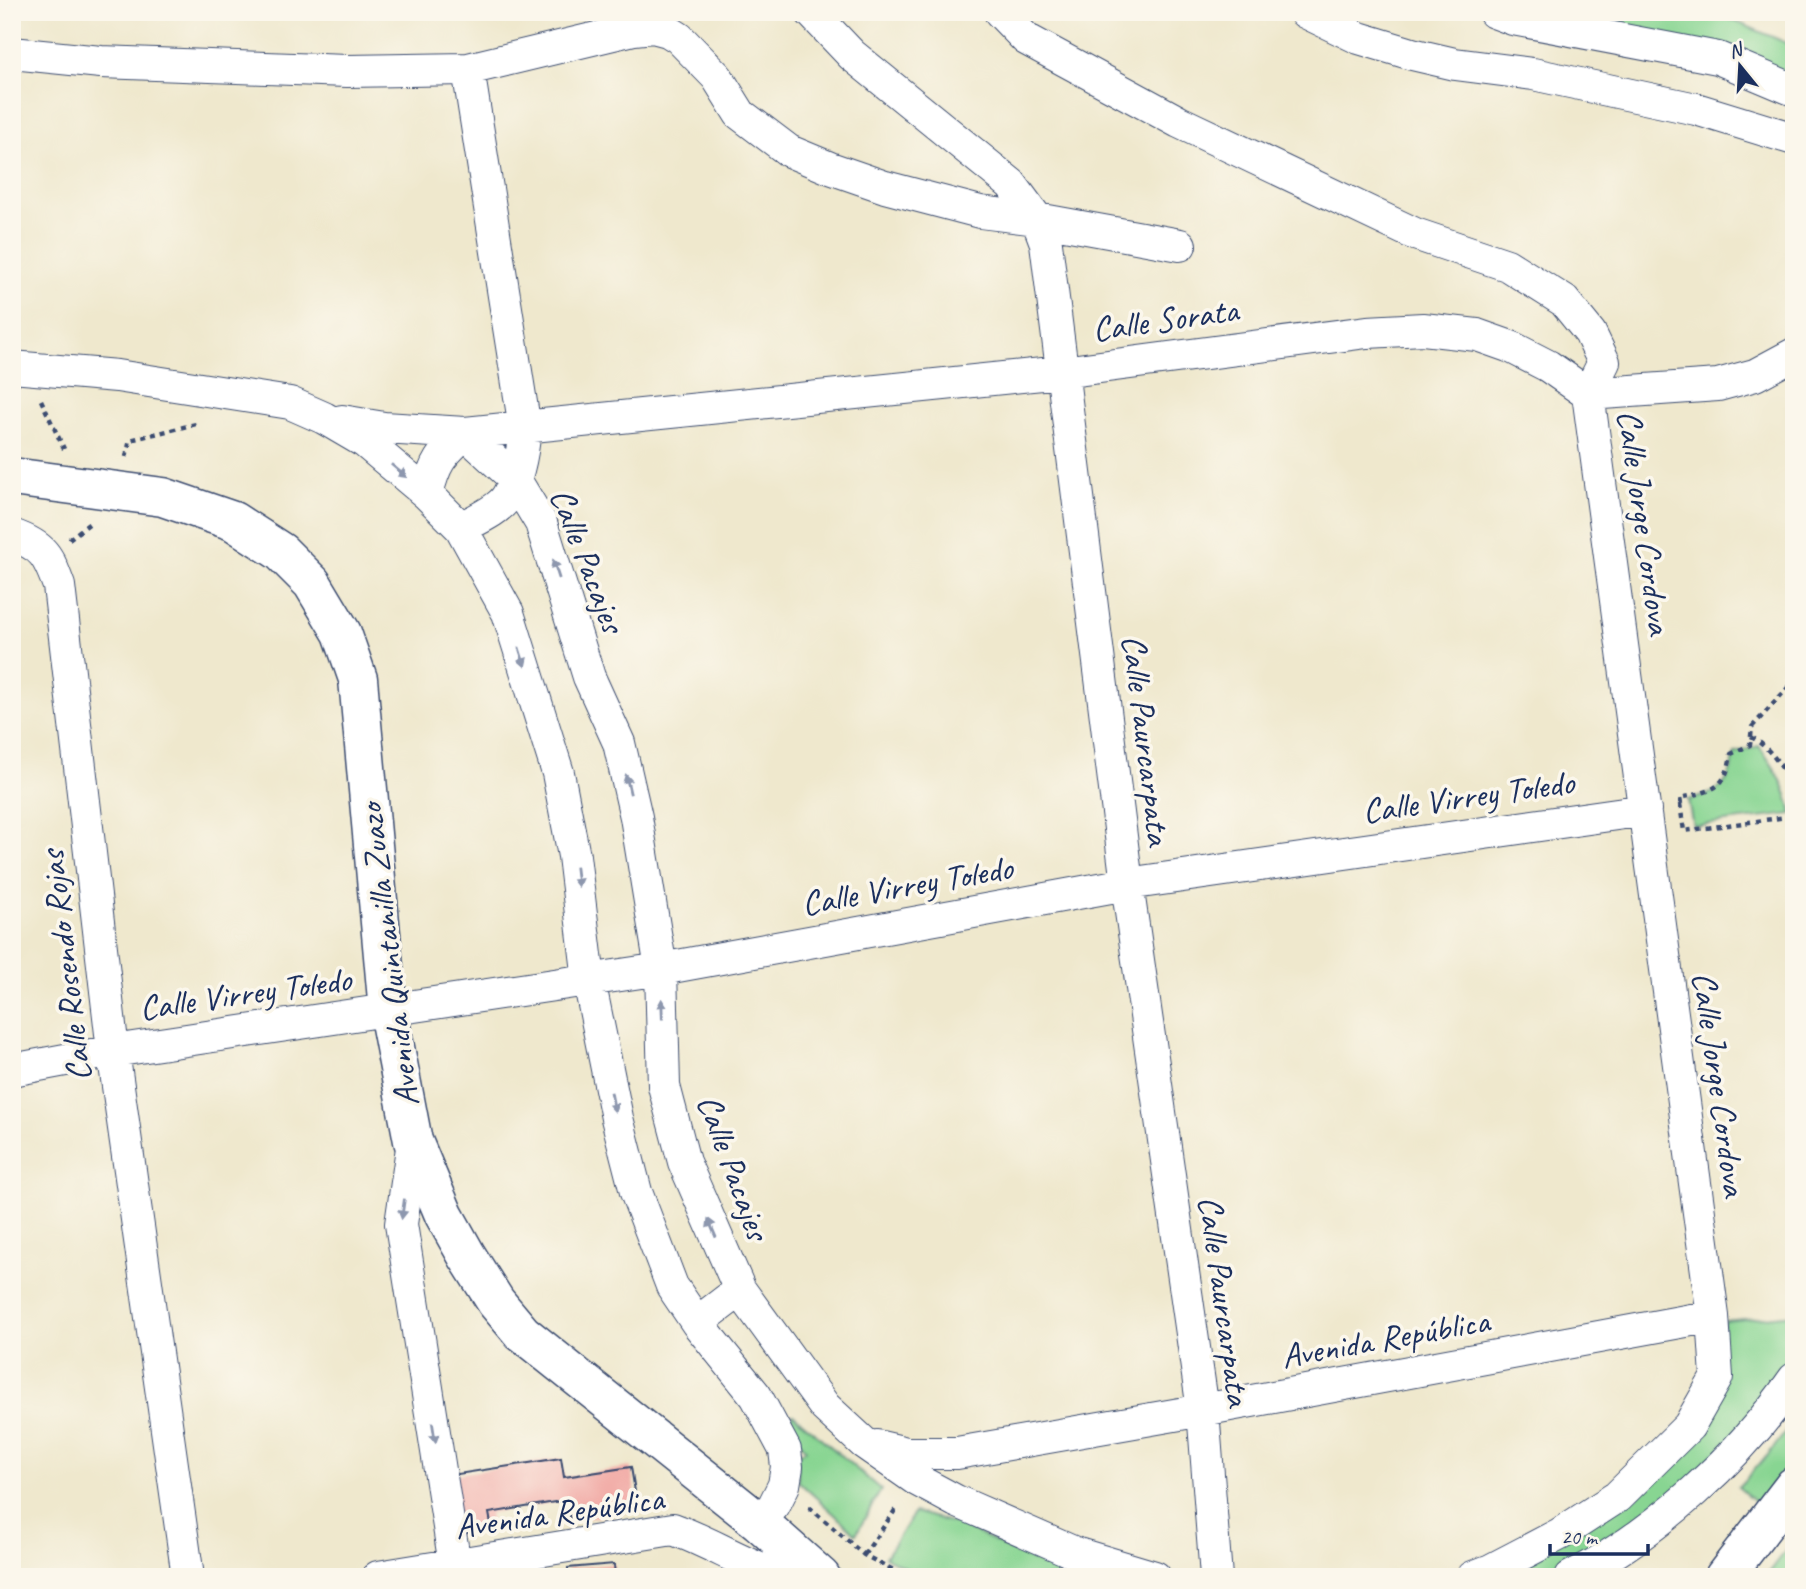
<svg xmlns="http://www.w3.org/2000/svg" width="1806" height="1589" viewBox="0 0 1806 1589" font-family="Caveat,sans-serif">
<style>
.green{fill:#88d592;stroke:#528278;stroke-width:2}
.building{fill:#f2aea9}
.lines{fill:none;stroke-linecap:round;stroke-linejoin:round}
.minor-casing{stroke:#3b4b6f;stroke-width:34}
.tertiary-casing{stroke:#3b4b6f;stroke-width:41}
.path{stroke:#3b4b6f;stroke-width:4.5;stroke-dasharray:5 5;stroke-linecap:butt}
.minor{stroke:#fff;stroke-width:32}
.tertiary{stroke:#fff;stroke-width:38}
.oneway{fill:#8d97ae}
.labels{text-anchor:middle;stroke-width:7;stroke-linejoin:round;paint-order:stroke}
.street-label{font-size:35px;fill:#1b2f5e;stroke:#fbf7ec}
</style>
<rect width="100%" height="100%" fill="#fbf7ec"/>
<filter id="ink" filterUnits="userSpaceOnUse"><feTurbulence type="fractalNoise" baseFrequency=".0143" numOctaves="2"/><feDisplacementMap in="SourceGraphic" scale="14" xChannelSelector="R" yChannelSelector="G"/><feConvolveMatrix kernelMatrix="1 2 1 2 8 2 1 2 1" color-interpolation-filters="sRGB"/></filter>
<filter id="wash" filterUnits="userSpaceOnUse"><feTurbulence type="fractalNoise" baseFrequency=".00686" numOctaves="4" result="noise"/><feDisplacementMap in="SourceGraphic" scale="28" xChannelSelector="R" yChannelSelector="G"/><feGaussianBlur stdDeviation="1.57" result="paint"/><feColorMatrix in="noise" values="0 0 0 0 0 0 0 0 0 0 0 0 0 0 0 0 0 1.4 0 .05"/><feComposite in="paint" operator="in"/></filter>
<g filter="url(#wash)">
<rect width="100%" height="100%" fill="#efe8cd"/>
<!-- green -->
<path class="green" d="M1568 12H1713L1794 46V75L1605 21Z
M1759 746C1776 770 1786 784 1792 814L1693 826 1688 800C1720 792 1729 788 1735 753Z
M1794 1314V1363L1778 1390 1722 1459 1557 1577H1495L1696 1439 1725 1321Z
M793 1414 881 1490 856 1534 798 1481V1454L806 1449 784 1423Z
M1794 1421V1471L1765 1510 1738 1487 1768 1455Z
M915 1512 960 1525 1068 1577H923L885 1557Z
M1794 1540V1577H1766Z"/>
<g id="blocks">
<!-- building -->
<path class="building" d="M561 1458 564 1477 631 1467 638 1510 570 1521 567 1500 489 1513 492 1529 461 1534 451 1475Z
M614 1564 615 1577H568V1568Z"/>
</g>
</g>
<g filter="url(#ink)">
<use href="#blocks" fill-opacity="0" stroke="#3b4b6f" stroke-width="2"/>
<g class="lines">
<!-- minor casing -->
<g class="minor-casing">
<path id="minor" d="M811 12 852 55 1011 184 1037 219 1046 243 1127 884 1203 1410 1216 1577
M1000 12 1026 39 1179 122 1415 234 1507 265 1564 301 1590 333 1604 362 1588 394 1713 1316 1717 1377 1689 1426 1617 1497 1560 1534 1491 1570 1473 1577
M1305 12 1359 38 1412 54 1455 64 1533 74 1696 109 1794 139
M1494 12 1513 19 1718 58 1794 90
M12 53 101 62 347 71 468 69 634 29 653 27 668 31 679 38 717 77 740 114 789 151 830 168 885 187 980 212 1037 219 1180 245
M12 367 117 376 290 403 324 418 365 442 427 494 461 528 508 613 558 773 574 856 589 980 617 1118 636 1192 672 1286 697 1323 756 1396 785 1450 787 1467 784 1485 774 1505 759 1522
M342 421 384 428 465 433 1062 372 1367 332 1423 329 1477 335 1511 347 1548 366 1588 394 1718 385 1755 375 1794 354
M465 433 514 478 541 523 589 677 619 743 636 817 661 969 664 1086 684 1162 740 1290 825 1407 864 1443 917 1480 956 1501 1075 1553 1155 1577
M427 494C435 462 440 456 465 433
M461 528C475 520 498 511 507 497 519 477 523 450 525 428L468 69
M12 535C44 546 48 556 59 586L113 1051 188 1577
M12 1070 113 1051 661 969 1127 884 1645 810
M413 1141 401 1224 455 1565
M697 1323 740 1290
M877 1446 907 1453H957L1203 1410 1713 1316
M378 1577 673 1529C712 1543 745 1565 784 1577
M1571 1577C1655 1535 1741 1456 1794 1379"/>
</g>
<!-- tertiary casing -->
<g class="tertiary-casing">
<path id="tertiary" d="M12 477 163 497 233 521 281 552 312 583 342 633 358 679 388 1011 413 1141 444 1215 467 1256 496 1302 522 1333 759 1522 821 1577
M1724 1577 1794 1486"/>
</g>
<!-- path -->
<path class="path" d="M12 310 18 336
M41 400 64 449
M126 457 130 440 200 423
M69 539 90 523
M1751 737C1769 746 1788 773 1794 792
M1680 804 1684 831 1794 816
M1681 804 1680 798C1713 791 1726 789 1731 754L1750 745 1752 727 1794 681
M809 1507 864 1555 907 1577
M864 1555 898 1506"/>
<!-- minor -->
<use href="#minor" class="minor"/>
<!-- tertiary -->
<use href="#tertiary" class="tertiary"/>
</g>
<!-- one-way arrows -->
<defs><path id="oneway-solid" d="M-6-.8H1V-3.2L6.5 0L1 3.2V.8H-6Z" transform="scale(1.75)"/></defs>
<g class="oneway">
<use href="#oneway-solid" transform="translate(399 471) rotate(40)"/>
<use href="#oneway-solid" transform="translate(556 569) rotate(-108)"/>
<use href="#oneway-solid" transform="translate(522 657) rotate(72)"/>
<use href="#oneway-solid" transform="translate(628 784) rotate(-103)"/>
<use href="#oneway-solid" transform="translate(577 877) rotate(83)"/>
<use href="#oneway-solid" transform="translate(662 1009) rotate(-92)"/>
<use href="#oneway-solid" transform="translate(613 1102) rotate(79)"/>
<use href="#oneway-solid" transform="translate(403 1209) rotate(98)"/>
<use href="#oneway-solid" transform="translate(712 1228) rotate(-113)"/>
<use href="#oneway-solid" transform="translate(434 1433) rotate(81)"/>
</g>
</g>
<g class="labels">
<!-- street labels -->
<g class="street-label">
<text transform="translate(1165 319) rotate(-8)" y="12">Calle Sorata</text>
<text transform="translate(1645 522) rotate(82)" y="12">Calle Jorge Cordova</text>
<text transform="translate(588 560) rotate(69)" y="12">Calle Pacajes</text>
<text transform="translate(1147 740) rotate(83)" y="12">Calle Paurcarpata</text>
<text transform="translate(1468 796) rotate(-8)" y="12">Calle Virrey Toledo</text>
<text transform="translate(907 885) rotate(-10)" y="12">Calle Virrey Toledo</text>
<text transform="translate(388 955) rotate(-97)" y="12">Avenida Quintanilla Zuazo</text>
<text transform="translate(65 966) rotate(-97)" y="12">Calle Rosendo Rojas</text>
<text transform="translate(245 993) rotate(-8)" y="12">Calle Virrey Toledo</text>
<text transform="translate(1720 1084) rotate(82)" y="12">Calle Jorge Cordova</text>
<text transform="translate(734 1167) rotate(70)" y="12">Calle Pacajes</text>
<text transform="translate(1225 1301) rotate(82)" y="12">Calle Paurcarpata</text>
<text transform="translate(1385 1338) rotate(-10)" y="12">Avenida República</text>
<text transform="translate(559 1512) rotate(-8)" y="12">Avenida República</text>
</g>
</g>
<!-- margin -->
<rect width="1806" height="1589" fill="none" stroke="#fbf7ec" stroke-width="42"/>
<!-- north arrow -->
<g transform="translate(1740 66) rotate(342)" stroke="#fbf7ec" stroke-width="5" paint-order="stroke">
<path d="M0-5L12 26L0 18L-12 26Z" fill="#1b2f5e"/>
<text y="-10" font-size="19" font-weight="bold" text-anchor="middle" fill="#1b2f5e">N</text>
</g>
<!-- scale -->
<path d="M1550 1544v10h98v-10" fill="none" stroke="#1b2f5e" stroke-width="3.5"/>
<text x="1561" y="1544" font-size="21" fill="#1b2f5e" stroke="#fbf7ec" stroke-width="5" paint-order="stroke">20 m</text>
</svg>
